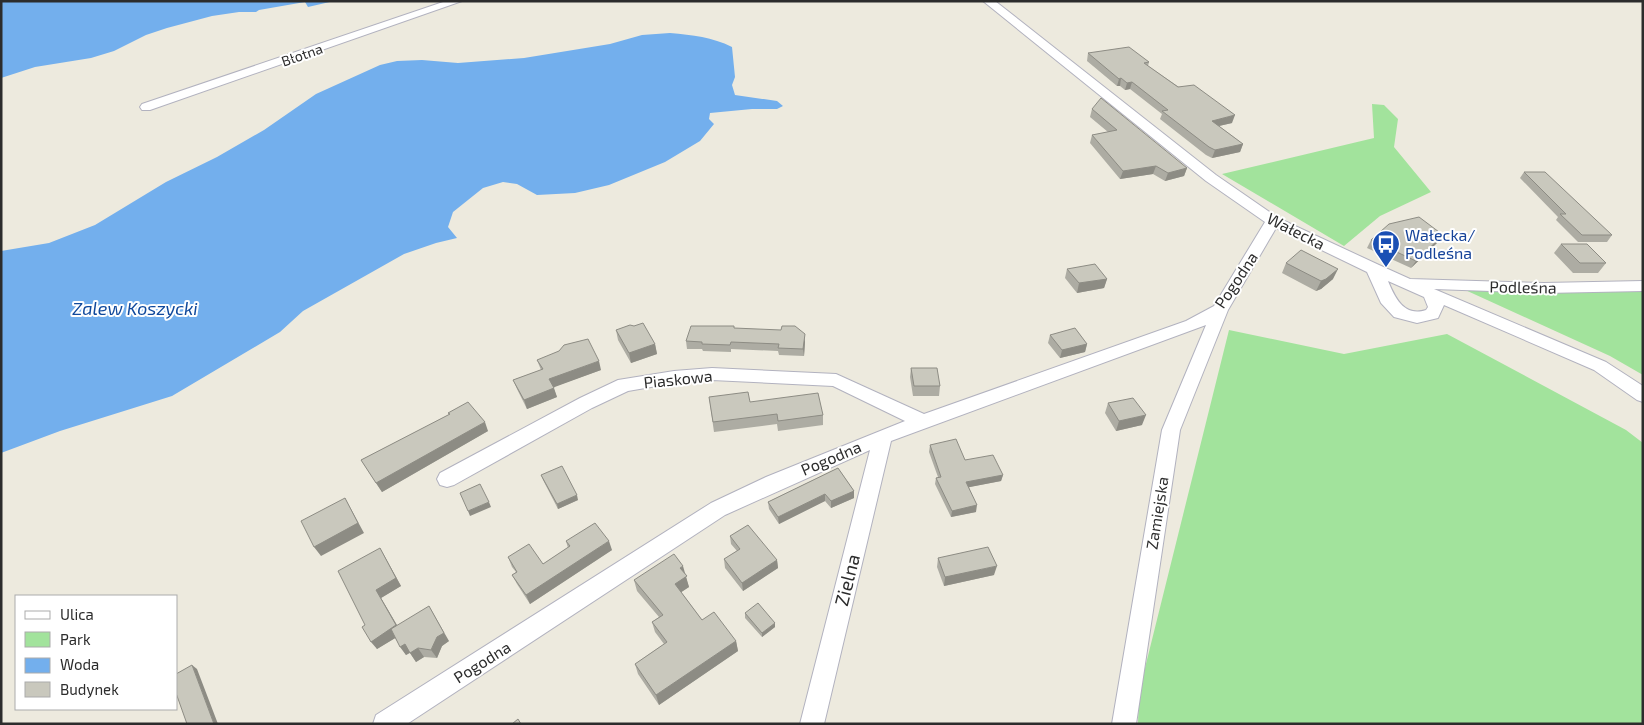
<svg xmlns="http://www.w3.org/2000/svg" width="1644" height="725" viewBox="0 0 1644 725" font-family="'Exo 2',sans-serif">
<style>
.green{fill:#a2e39c}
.water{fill:#73afed}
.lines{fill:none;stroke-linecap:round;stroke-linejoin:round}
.street-casing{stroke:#b2b2bf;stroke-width:2}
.street{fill:#fff;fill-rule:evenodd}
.wall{fill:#adaca3}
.shaded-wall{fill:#8d8c84}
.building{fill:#c9c8bd;stroke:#8d8c84}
.labels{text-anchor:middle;stroke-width:4;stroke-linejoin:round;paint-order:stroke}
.far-street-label{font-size:14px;fill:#2c2c2c;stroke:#fff}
.street-label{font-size:16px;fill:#2c2c2c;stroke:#fff}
.transit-label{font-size:16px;fill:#164399;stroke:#fff;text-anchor:start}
.water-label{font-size:18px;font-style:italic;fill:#10499c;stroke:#fff}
.near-street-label{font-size:19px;fill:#2c2c2c;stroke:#fff}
</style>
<rect width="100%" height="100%" fill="#edeade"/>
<!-- green -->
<path class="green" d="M1372 104 1384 105 1398 119 1394 147 1431 192 1380 216 1344 246 1222 174 1374 138Z
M1463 289 1643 290V375L1610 356Z
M1229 330 1344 354 1447 334 1626 430 1643 443V724H1138L1139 692Z"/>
<!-- water -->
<path class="water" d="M1 1H334L308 7 305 2 259 10 256 12H239L212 16 167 28 146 35 114 51 91 58 35 67 1 78Z
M670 33C693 35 712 37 732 47L735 77 732 85 735 95 777 101 783 106 777 109H752L710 113 709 119 714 124 700 141 665 162 609 185 575 193 537 195 517 184 503 182 483 188 453 212 448 227 457 238 436 243 404 254 303 311 280 332 172 396 60 431 1 453V251L49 243 95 225 166 182 217 157 264 130 316 94 380 65 397 61 422 60 458 63 524 58 610 44 642 35Z"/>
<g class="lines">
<!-- street casing -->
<g class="street-casing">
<path id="street" d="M446 1H462L150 110H142L140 107 142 104Z
M983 1H995L1216 175 1278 218 1379 265 1410 279 1544 283 1643 281V291L1544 293 1434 289 1606 362 1643 386V402L1637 400 1594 370 1444 305 1438 318 1417 323 1394 317 1381 303 1367 272 1276 228 1228 310 1180 430 1136 724H1112L1162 430 1206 325 891 441 824 724H800L870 450 725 515 407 724H373L376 715 711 503 766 477 905 421 833 386 712 380 674 383 628 391 592 408 454 485 447 487 440 485 437 479 440 473 580 398 618 380 674 371 712 368 836 374 924 414 1186 321 1214 306 1265 222 1206 181ZM1388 281 1424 297 1428 307 1426 310C1404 317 1395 298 1388 281Z"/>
</g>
<!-- street -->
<use href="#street" class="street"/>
</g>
<!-- wall -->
<path class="wall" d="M1088 53 1149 62 1148 66 1232 123 1219 126 1243 144 1240 152 1212 158 1206 155 1160 119 1162 114 1130 89 1125 90 1120 86H1117L1087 61Z
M1092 109 1187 168 1184 176 1165 181 1153 174 1120 179 1090 143 1092 135 1108 132 1090 117Z
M1524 172 1612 235 1607 242H1578L1556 220 1558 217 1520 178Z
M1371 240 1438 242 1411 268 1367 248Z
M1561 244 1606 263 1598 273H1573L1554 253Z
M1286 263 1333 279 1321 289 1316 291 1282 273Z
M1067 269 1107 279 1104 288 1077 293 1065 278Z
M734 328 805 342 804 356 779 355 778 351 731 349V352L703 351 702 349H687L686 341Z
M616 330 655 344 657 354 631 363 618 340Z
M1050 335 1087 344 1085 352 1060 358 1048 343Z
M537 360 601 370 553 387 557 397 527 409 517 389 513 380 541 370Z
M911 368 940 386 939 396H913L910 377Z
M709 397 750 402 823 415V425L778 431 777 424 714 432Z
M1108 403 1142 425 1116 431 1105 413Z
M448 413 488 431 382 492 361 460 449 415Z
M930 445 965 460 1003 475 1001 481 969 487 976 512 951 517 935 484 936 478 938 477 929 452Z
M838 468 854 491V498L831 508 825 501 779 524 769 509 768 502Z
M541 475 578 500 558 509 543 480Z
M730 536 777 560 778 568 743 591 725 568 724 559 737 551 731 544Z
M566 541 612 550 530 604 517 584 512 575 516 572 512 567 508 557 543 564 568 548Z
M380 548 401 586 381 598 397 625 449 641 442 646 437 658 424 657 416 662 410 653 406 655 395 638 377 649 365 625Z
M938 558 994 575 944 586 937 567Z
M685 575 689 587 681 592 702 620 736 641 738 651 659 705 638 674 635 664 664 644 655 632 652 622 659 617 637 591 634 580Z
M745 613 775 623V627L762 637 745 618Z"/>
<!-- shaded-wall -->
<path class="shaded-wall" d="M1121 78 1120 86H1117L1119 79Z
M1132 82 1130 89 1125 90 1127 83Z
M1235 115 1232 123 1210 128 1212 121Z
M1243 144 1240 152 1212 158 1215 150Z
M1156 166 1153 174 1120 179 1123 171Z
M1187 168 1184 176 1165 181 1168 173Z
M1443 235 1438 242 1411 268 1416 261Z
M1338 269 1333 279 1321 289 1316 291 1321 281Z
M1107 279 1104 288 1077 293 1079 283Z
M805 334V342L804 356 803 349Z
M655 344 657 354 631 363 629 353Z
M1087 344 1085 352 1060 358 1062 350Z
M599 361 601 370 552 388 549 379Z
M554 388 557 397 527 409 524 400Z
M1146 415 1142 425 1116 431 1119 421Z
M485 422 488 431 382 492 376 483Z
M1003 475 1001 481 965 488 966 482Z
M854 491V498L831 508V501Z
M825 494V501L779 524 778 517Z
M577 495 578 500 558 509 557 504Z
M345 498 364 533 321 556 314 547Z
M489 502 491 507 470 516 468 511Z
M977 505 976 512 951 517 952 511Z
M609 541 612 550 530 604 526 595Z
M380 548 401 586 381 598 402 634 377 649 371 642Z
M777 560 778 568 743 591 742 583Z
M683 566 689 587 677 595 675 584 680 568Z
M997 566 994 575 944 586 945 577Z
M429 606 449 641 442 646 437 658 431 650 437 637Z
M775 623V627L762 637V633Z
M736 641 738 651 659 705 656 695Z
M405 644 411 652 406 655 400 647Z
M418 648 424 657 416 662 410 653Z
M192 665 197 669 218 724H214Z"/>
<!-- building -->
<path class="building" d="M1129 47 1149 62 1144 63 1178 87 1194 85 1235 115 1212 121 1243 144 1215 150 1209 147 1162 111 1168 110 1132 82 1127 83 1121 78 1119 79 1088 53Z
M1101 98 1187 168 1168 173 1156 166 1123 171 1092 135 1117 130 1092 109Z
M1524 172H1545L1612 235H1582L1560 214H1566Z
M1419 217 1443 235 1416 261 1371 240 1389 224Z
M1561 244H1587L1606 263H1580Z
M1301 250 1338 269 1326 279 1321 281 1286 263Z
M1095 264 1107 279 1079 283 1067 269Z
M643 323 655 344 629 353 616 330 630 325 634 326Z
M691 326H734V328L781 330 782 326H795L805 334 803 349 778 348 779 344 731 342 730 345 702 344V342L686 341Z
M1075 328 1087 344 1062 350 1050 335Z
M588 339 599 361 549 379 554 388 524 400 513 380 543 369 537 360 559 351 564 345Z
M911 368H937L940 386H914Z
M748 392 750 402 818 393 823 415 778 421 777 414 713 422 709 397Z
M1133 398 1146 415 1119 421 1108 403Z
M468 402 485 422 376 483 361 460 450 414 448 413Z
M956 439 965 460 993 455 1003 475 966 482 977 505 952 511 936 478 941 477 930 445Z
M562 466 577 495 557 504 541 475Z
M838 468 854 491 831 501 825 494 778 517 768 502Z
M480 484 489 502 468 511 460 493Z
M345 498 358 523 314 547 301 521Z
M595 523 609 541 526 595 512 575 517 572 508 557 529 544 543 564 570 546 566 541Z
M748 525 777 560 742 583 724 559 740 549 730 536Z
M988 547 997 566 945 577 938 558Z
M380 548 396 578 376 590 396 625 371 642 362 627 365 625 338 571Z
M674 554 683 566 680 568 687 576 675 584 702 620 714 612 736 641 656 695 635 664 667 642 652 622 663 615 634 580Z
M758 603 775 623 762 633 745 613Z
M429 606 444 633 437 637 431 650 418 648 410 653 405 644 400 647 391 629Z
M192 665 214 724H187L176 693V674Z
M518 719 521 724H512Z"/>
<!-- icons -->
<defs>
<g id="bus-pin" transform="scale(1.4375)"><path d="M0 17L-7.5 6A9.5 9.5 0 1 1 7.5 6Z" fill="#1a4fb4" stroke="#fff"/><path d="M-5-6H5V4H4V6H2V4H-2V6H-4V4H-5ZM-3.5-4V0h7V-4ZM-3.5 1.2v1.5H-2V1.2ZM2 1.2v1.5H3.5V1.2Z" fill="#fff"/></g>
</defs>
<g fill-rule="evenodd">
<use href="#bus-pin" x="1386" y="244"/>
</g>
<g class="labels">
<!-- far-street labels -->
<g class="far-street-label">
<text transform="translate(302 55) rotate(-19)" y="5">Błotna</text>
</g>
<!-- street labels -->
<g class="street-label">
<text transform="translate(1296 231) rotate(27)" y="6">Wałecka</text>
<text transform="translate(1236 280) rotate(-56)" y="6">Pogodna</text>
<text transform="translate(1523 287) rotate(1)" y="6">Podleśna</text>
<text transform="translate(678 379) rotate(-6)" y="6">Piaskowa</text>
<text transform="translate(831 458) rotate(-23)" y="6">Pogodna</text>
<text transform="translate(1157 513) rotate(-81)" y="6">Zamiejska</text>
<text transform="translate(482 662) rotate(-32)" y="6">Pogodna</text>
</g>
<!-- transit labels -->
<g class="transit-label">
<text x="1405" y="241">Wałecka/<tspan x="1405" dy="18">Podleśna</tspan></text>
</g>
<!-- water labels -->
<g class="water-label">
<text x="135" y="315">Zalew Koszycki</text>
</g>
<!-- near-street labels -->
<g class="near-street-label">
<text transform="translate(847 580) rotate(-76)" y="7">Zielna</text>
</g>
</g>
<!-- border -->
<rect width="1644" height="725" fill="none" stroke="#2c2c2c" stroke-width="5"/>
<!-- legend -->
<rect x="15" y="595" width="162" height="115" fill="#ffffff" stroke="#ababab"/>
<rect x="25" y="611" width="25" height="8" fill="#ffffff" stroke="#ababab"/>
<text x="60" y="620" font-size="15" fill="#2c2c2c">Ulica</text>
<rect x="25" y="632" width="25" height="15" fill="#a2e39c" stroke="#ababab"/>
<text x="60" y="645" font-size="15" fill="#2c2c2c">Park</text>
<rect x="25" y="658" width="25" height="15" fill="#73afed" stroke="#ababab"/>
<text x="60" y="670" font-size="15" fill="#2c2c2c">Woda</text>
<rect x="25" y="682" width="25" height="15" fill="#c9c8bd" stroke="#ababab"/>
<text x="60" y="695" font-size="15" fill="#2c2c2c">Budynek</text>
</svg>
